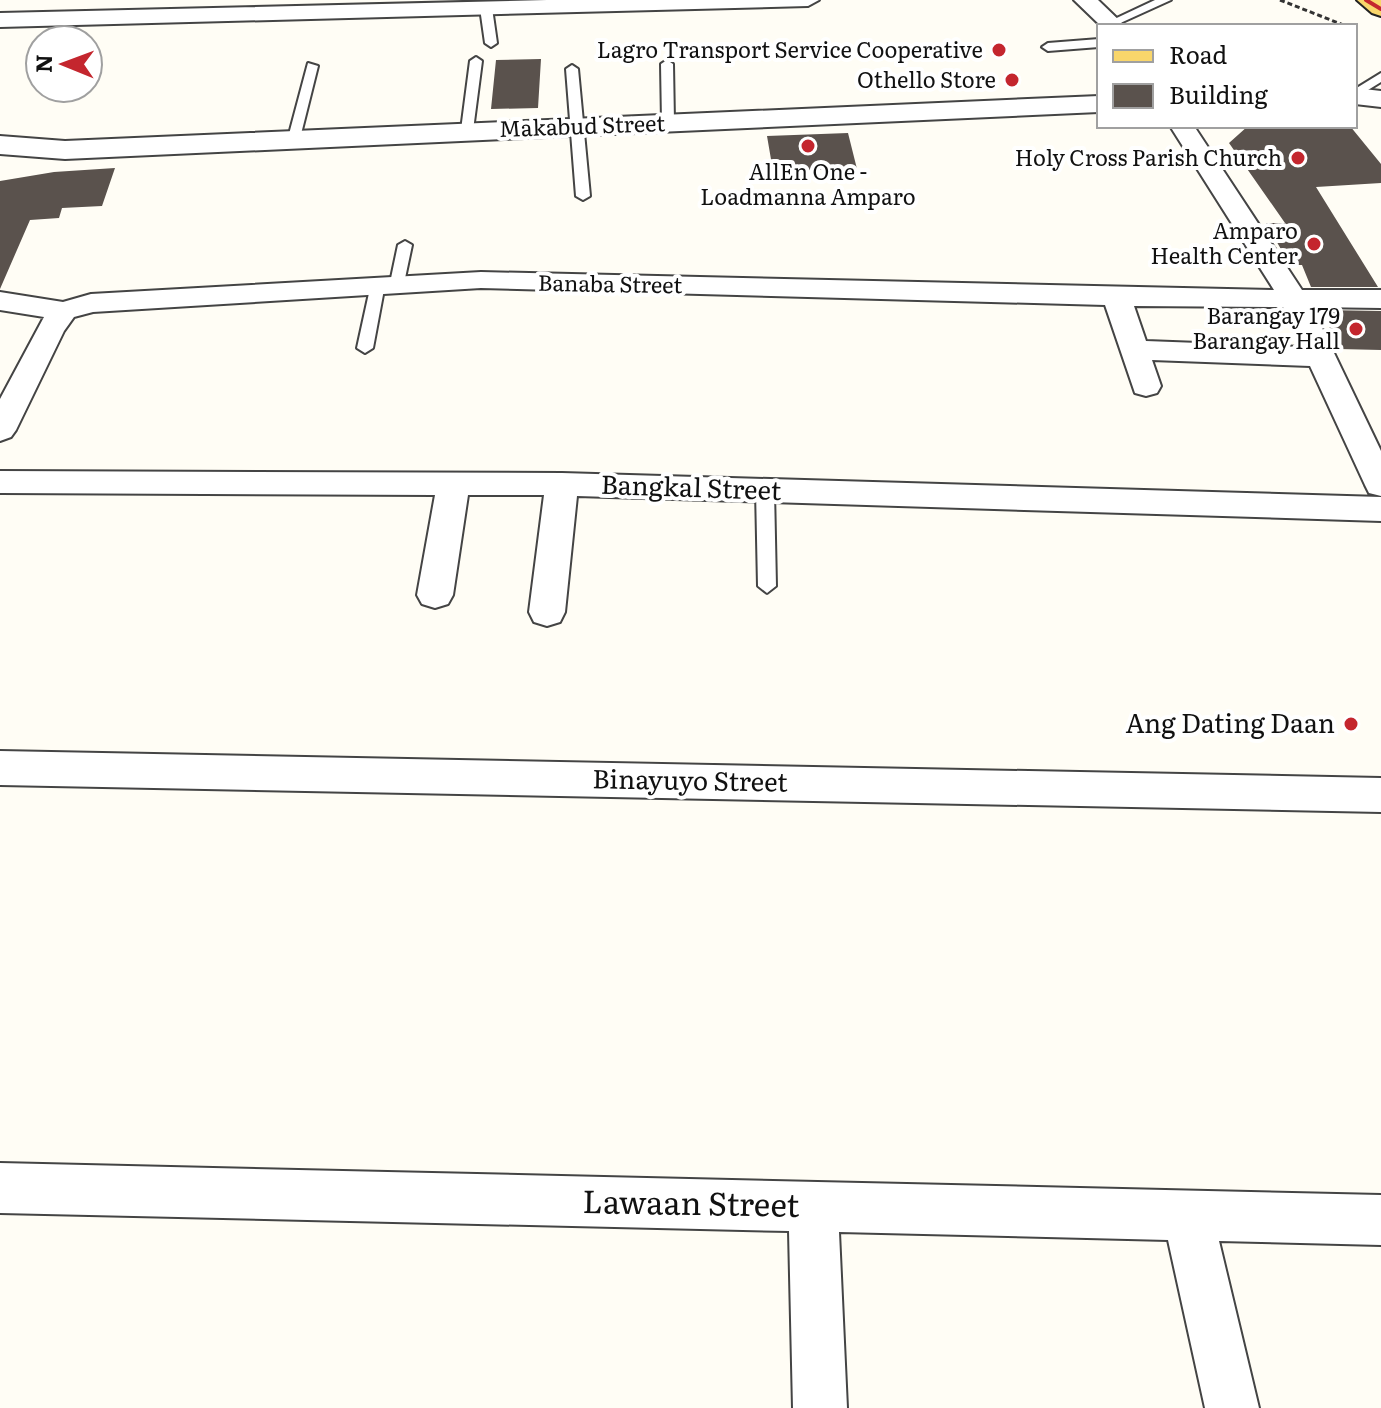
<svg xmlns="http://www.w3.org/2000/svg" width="1381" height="1408" viewBox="0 0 1381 1408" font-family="Literata,serif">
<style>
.building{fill:#5a524d}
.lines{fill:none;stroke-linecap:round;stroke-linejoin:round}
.service-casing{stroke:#444;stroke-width:4}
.minor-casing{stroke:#444;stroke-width:4}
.tertiary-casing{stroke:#444;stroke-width:4}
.primary-casing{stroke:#222;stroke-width:4}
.path{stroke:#333;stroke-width:3;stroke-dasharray:5 3;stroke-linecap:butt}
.service{fill:#fff;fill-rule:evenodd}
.minor{fill:#fff;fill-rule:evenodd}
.tertiary{fill:#fff;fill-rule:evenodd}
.primary{fill:#f9d66b;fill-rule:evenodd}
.rail{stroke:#c4262e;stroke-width:4}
.poi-dot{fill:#c4262e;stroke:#fff;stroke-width:3}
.labels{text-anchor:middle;stroke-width:8;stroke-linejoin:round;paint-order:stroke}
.far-poi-label{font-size:22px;fill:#111;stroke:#fff;text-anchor:end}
.far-street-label{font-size:22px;fill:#111;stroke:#fff}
.street-label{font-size:26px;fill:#111;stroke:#fff}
.poi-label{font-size:26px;fill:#111;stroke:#fff;text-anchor:end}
.near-street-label{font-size:32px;fill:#111;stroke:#fff}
</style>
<rect width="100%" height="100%" fill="#fffdf5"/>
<!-- building -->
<path class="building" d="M541 59 538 108 491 109 496 60Z
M1248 126H1350L1381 164V183L1316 187 1378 287H1311L1302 265H1290L1266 223H1285L1229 143Z
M848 133 857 169 773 171 767 136Z
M115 168 102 206 62 208 59 218 30 220 0 289V181L54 172Z
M1322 310 1381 311V350L1339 349Z"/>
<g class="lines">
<!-- service casing -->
<g class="service-casing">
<path id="service" d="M1155 0H1171L1116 25 1106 23Z
M486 5 492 8 497 43 491 47 485 43 480 8Z
M1099 39V47L1048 51 1042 47 1048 43Z
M476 57 482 61 473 130 467 134 461 130 470 61Z
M667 60 673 64 674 122 668 126 662 122 661 64Z
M308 63 318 66 300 138 294 142 288 138Z
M572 65 578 69 590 196 583 200 576 196 566 69Z
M1381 73V82L1355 98V89Z
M405 241 412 245 404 283 397 287 390 283 398 245Z
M378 280 385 284 373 348 365 353 357 348 371 284Z
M765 484 774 490 776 586 767 593 758 586 756 490Z"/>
</g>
<!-- minor casing -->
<g class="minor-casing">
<path id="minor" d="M547 0H819L808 6 0 27V13Z
M1074 0H1098L1125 26H1101Z
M1170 126H1194L1302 290H1381V308L1312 307 1381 451V496L1369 493 1365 485 1310 366 1152 360 1161 386 1157 393 1146 396 1135 393 1105 305 481 288 93 312 74 317 64 331 16 430 11 437 0 441V399L44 317 0 310V292L63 302 91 294 481 272 1274 290ZM1134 306 1283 307 1302 347 1146 341Z
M0 471 562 473 1381 497V521L577 496 565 612 560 622 547 626 534 622 529 612 544 495H468L453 595 448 604 435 608 422 604 417 595 435 495 0 493Z
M0 751 1381 778V812L0 785Z
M0 1163 1381 1195V1245L1219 1241 1259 1408H1205L1168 1240 839 1232 847 1408H793L789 1231 0 1213Z"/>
</g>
<!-- tertiary casing -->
<g class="tertiary-casing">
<path id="tertiary" d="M1355 88 1381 91V107L1355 104Z
M1099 96V112L65 159 0 154V136L65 141Z"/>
</g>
<!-- primary casing -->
<g class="primary-casing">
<path id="primary" d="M1357 0H1381V16L1372 13Z"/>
</g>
<!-- path -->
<path class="path" d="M1280 0 1346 26"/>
<!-- service -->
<use href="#service" class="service"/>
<!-- minor -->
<use href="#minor" class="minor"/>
<!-- tertiary -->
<use href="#tertiary" class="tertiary"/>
<!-- primary -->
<use href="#primary" class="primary"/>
<!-- rail -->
<path class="rail" d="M1366 0 1381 9"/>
</g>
<!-- markers -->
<g class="poi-dot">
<circle cx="999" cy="50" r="8"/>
<circle cx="1012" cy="80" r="8"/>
<circle cx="808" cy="146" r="8"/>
<circle cx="1298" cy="158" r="8"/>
<circle cx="1314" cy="244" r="8"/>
<circle cx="1356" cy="329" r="8"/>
<circle cx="1351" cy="724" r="8"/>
</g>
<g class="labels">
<!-- far-poi labels -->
<g class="far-poi-label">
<text x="983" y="58">Lagro Transport Service Cooperative</text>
<text x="996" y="88">Othello Store</text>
<text x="1282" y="166">Holy Cross Parish Church</text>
<text x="808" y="180" text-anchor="middle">AllEn One -<tspan x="808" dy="25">Loadmanna Amparo</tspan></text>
<text x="1298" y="239">Amparo<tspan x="1298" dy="25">Health Center</tspan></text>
<text x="1340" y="324">Barangay 179<tspan x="1340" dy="25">Barangay Hall</tspan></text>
</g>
<!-- far-street labels -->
<g class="far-street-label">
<text transform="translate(582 126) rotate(-2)" y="8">Makabud Street</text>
<text transform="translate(610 284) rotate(1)" y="8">Banaba Street</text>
</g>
<!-- street labels -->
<g class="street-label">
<text transform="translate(691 488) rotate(2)" y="9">Bangkal Street</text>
<text transform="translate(690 781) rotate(1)" y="9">Binayuyo Street</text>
</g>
<!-- poi labels -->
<g class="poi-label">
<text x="1335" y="733">Ang Dating Daan</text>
</g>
<!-- near-street labels -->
<g class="near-street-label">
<text transform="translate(691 1204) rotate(1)" y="11">Lawaan Street</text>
</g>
</g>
<!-- legend -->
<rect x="1097" y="24" width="260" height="104" fill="#ffffff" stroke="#a0a0a0" stroke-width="2"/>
<rect x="1113" y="50" width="40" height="12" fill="#f9d66b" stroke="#a0a0a0" stroke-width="2"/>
<text x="1169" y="64" font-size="24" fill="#111111">Road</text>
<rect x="1113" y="84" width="40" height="24" fill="#5a524d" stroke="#a0a0a0" stroke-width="2"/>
<text x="1169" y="104" font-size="24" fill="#111111">Building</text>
<!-- north arrow -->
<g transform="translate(64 64) rotate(271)"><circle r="38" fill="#ffffff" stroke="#a0a0a0" stroke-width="2"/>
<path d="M0-6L14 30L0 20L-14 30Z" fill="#c4262e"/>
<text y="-12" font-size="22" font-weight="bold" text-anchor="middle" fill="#111111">N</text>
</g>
</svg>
